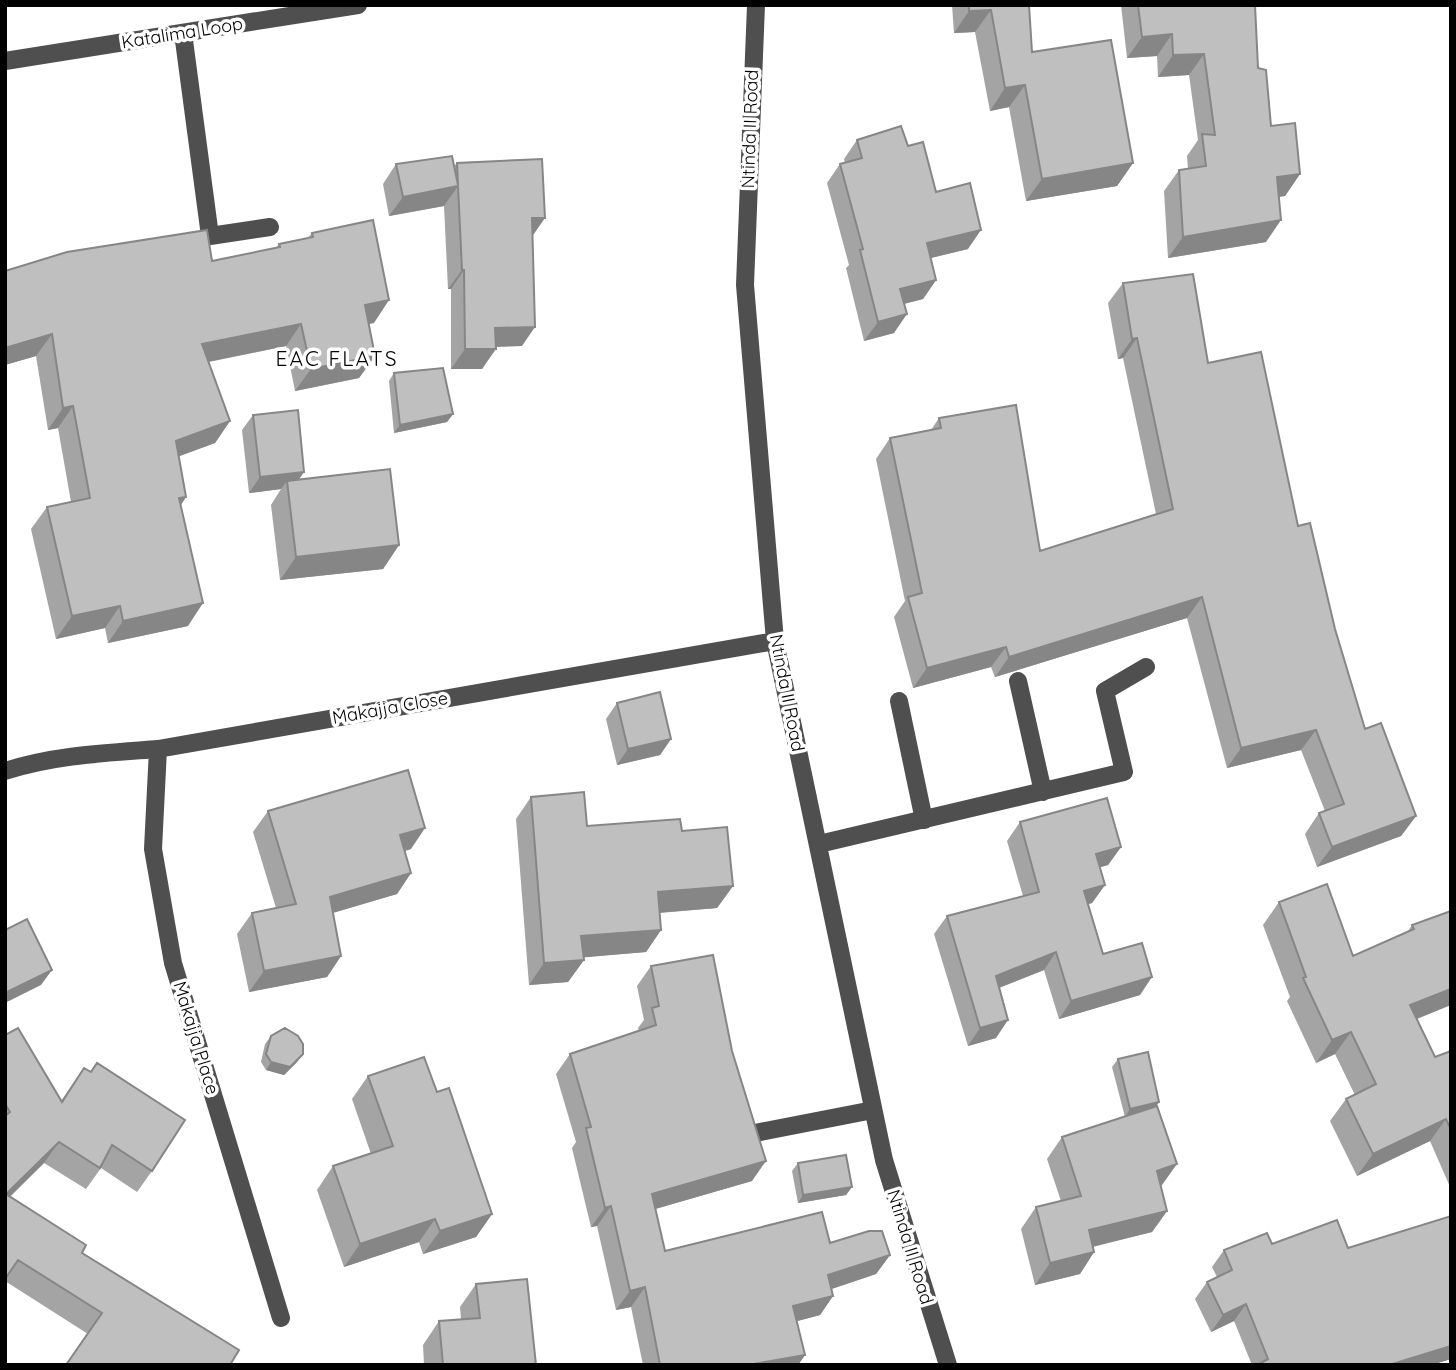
<svg xmlns="http://www.w3.org/2000/svg" width="1456" height="1370" viewBox="0 0 1456 1370" font-family="Quicksand,sans-serif">
<style>
.lines{fill:none;stroke-linecap:round;stroke-linejoin:round}
.minor{stroke:#4f4f4f;stroke-width:18}
.wall{fill:#a4a4a4}
.shaded-wall{fill:#868686}
.building{fill:#bfbfbf;stroke:#868686;stroke-width:2}
.labels{text-anchor:middle;stroke-width:7;stroke-linejoin:round;paint-order:stroke}
.street-label{font-size:18px;fill:#000;stroke:#fff}
.quarter-label{font-size:21px;letter-spacing:2px;fill:#000;stroke:#fff}
</style>
<rect width="100%" height="100%" fill="#fff"/>
<g class="lines">
<!-- minor -->
<path class="minor" d="M756 5 745 285 775 641 884 1160 948 1365
M183 33 210 236 270 227
M5 61 358 5
M1018 681 1043 792
M899 701 924 820
M158 749 153 849 173 963 281 1318
M5 771C55 755 106 753 158 749L775 641
M819 844 1124 772 1105 691 1146 667
M750 1134 873 1110"/>
</g>
<!-- wall -->
<path class="wall" d="M952 5H1029L1032 52 1133 163 1117 186 1026 201 1009 107 990 111 975 32 954 33Z
M1121 5H1255L1258 68 1271 126 1300 174 1285 196 1279 197 1266 242 1168 258 1164 191 1179 170 1188 169 1187 156 1198 140 1189 75 1158 77 1157 56 1127 58Z
M857 140 908 146 936 192 968 249 931 258 936 280 923 299 904 304 894 333 864 341 846 268 849 265 827 183 840 164 845 163 844 159Z
M457 163 532 236 522 346 496 347 482 369H451V289H448L444 206 389 216 383 184 396 164 454 166Z
M312 233 374 323 368 324 375 356 359 378 295 391 286 346 209 362 230 421 215 443 179 456 186 497 181 505 188 626 108 643 105 628 56 639 31 529 47 507 71 502 58 428 48 430 36 356 5 365V271L212 261 276 248 279 244 308 238Z
M1123 283 1208 363 1298 526 1335 629 1365 729 1416 816 1401 836 1317 867 1305 834 1319 813 1325 811 1301 750 1227 768 1187 618 995 677 991 667 913 688 894 617 905 601 876 459 890 438 931 430 939 418 1040 551 1156 514 1123 358 1118 359 1108 303Z
M394 373 453 414 447 422 394 433 389 381Z
M253 415 299 480 399 545 383 569 280 580 271 505 281 489 249 493 242 430Z
M617 703 671 739 660 755 617 765 606 719Z
M531 797 587 826 682 831 733 886 717 908 660 913 661 930 646 952 583 957 584 960 568 982 529 985 516 819Z
M268 811 411 849 405 851 411 873 397 894 333 913 341 956 327 977 249 992 237 934 252 913 276 908 253 832Z
M1020 822 1121 847 1108 865 1100 867 1105 885 1092 903 1088 904 1103 954 1140 995 1059 1019 1044 970 999 988 996 1038 968 1046 934 934 947 916 1023 896 1007 841Z
M1279 902 1353 956 1408 931 1412 925 1451 911 1417 1019 1435 1057 1451 1051V1189L1430 1141 1357 1176 1330 1121 1346 1099 1355 1095 1335 1054 1316 1063 1287 1001 1290 997 1263 925Z
M651 966 752 1181 655 1209 665 1251 830 1243 890 1255 876 1274 831 1289 833 1296 820 1315 797 1321 805 1355 798 1365H643L631 1307 616 1310 597 1226 591 1227 572 1148 576 1142 556 1074 570 1054 639 1031 638 1028 644 1020 637 986Z
M5 1035 61 1101 84 1068 90 1072 97 1063 152 1171 137 1192 101 1168 86 1189 44 1163 10 1197 82 1253 239 1350 88 1334 5 1281Z
M271 1036 303 1054 297 1062 284 1075 266 1070 261 1062 265 1044Z
M1118 1059 1156 1106 1162 1185 1161 1186 1167 1211 1152 1232 1093 1247 1094 1252 1080 1274 1035 1285 1021 1229 1036 1207 1061 1201 1047 1159 1062 1137 1125 1117 1112 1067Z
M368 1076 437 1092 492 1214 476 1237 423 1254 419 1242 344 1267 317 1190 333 1166 371 1154 352 1099Z
M798 1163 852 1187 846 1195 798 1203 792 1171Z
M1272 1244 1348 1248 1451 1359 1431 1365H1252L1234 1321 1211 1332 1195 1299 1207 1282 1217 1277 1212 1267 1224 1250Z
M476 1284 536 1365H424L423 1345 439 1321 461 1319 460 1307Z"/>
<!-- shaded-wall -->
<path class="shaded-wall" d="M910 5H941L908 7Z
M991 10 975 32 954 33 969 11Z
M1172 34 1157 56 1127 58 1142 37Z
M1204 54 1189 75 1158 77 1173 55Z
M1025 85 1009 107 990 111 1005 88Z
M1133 163 1117 186 1026 201 1042 179Z
M1300 174 1285 196 1262 198 1277 177Z
M458 186 444 206 389 216 403 197Z
M532 218H545L531 238Z
M1281 220 1266 242 1168 258 1183 237Z
M981 230 968 249 914 262 927 243Z
M462 270H464L451 289H448Z
M936 280 923 299 887 308 900 289Z
M389 300 374 323 349 327 365 305Z
M907 314 894 333 864 341 878 322Z
M301 324 286 346 187 366 202 344Z
M535 327 522 346 481 347 495 328Z
M52 334 36 356 5 365V348Z
M1137 338 1123 358 1118 359 1132 339Z
M465 349H496L482 369H451Z
M375 356 359 378 295 391 311 369Z
M73 406 58 428 48 430 63 408Z
M453 414 447 422 394 433 400 425Z
M230 421 215 443 161 463 176 441Z
M304 472 293 488 287 481 281 489 249 493 260 477Z
M186 497 171 519 179 498Z
M399 545 383 569 280 580 296 557Z
M1202 597 1187 618 995 677 1009 657Z
M203 603 188 626 108 643 123 621Z
M120 606 105 628 56 639 72 616Z
M1006 647 991 667 913 688 927 668Z
M1316 730 1301 750 1227 768 1241 748Z
M671 739 660 755 617 765 628 749Z
M1416 816 1401 836 1317 867 1332 847Z
M425 828 411 849 386 856 400 835Z
M1121 847 1108 865 1084 872 1096 854Z
M411 873 397 894 315 918 330 897Z
M1105 885 1092 903 1071 909 1084 891Z
M733 886 717 908 642 914 658 892Z
M661 930 646 952 566 959 581 936Z
M1056 952 1044 970 983 994 996 976Z
M341 956 327 977 249 992 264 971Z
M584 960 568 982 529 985 544 963Z
M52 970 41 985 5 1003V993Z
M1152 977 1140 995 1059 1019 1071 1001Z
M1451 989V1005L1395 1028 1410 1005Z
M1008 1020 996 1038 968 1046 980 1028Z
M1351 1032 1335 1054 1316 1063 1332 1040Z
M303 1054 297 1062 284 1075 266 1070 271 1062Z
M1159 1102 1154 1110 1125 1117 1130 1109Z
M1446 1119 1430 1141 1357 1176 1373 1154Z
M59 1142 44 1163 5 1201 6 1194Z
M766 1161 752 1181 638 1214 652 1194Z
M1177 1164 1162 1185 1142 1192 1157 1171Z
M852 1187 846 1195 798 1203 803 1195Z
M611 1206 597 1226 591 1227 605 1208Z
M1167 1211 1152 1232 1074 1251 1089 1230Z
M492 1214 476 1237 423 1254 440 1231Z
M435 1219 419 1242 344 1267 360 1244Z
M1094 1252 1080 1274 1035 1285 1050 1263Z
M890 1255 876 1274 814 1295 828 1275Z
M645 1287 631 1307 616 1310 630 1291Z
M833 1296 820 1315 779 1326 793 1306Z
M1246 1304 1234 1321 1211 1332 1223 1315Z
M1451 1346V1359L1431 1365H1389Z
M805 1355 798 1365H748Z"/>
<!-- building -->
<path class="building" d="M969 5H1029L1032 52 1111 40 1133 163 1042 179 1025 85 1005 88 991 10 969 11Z
M1138 5H1255L1258 68 1266 70 1271 126 1295 123 1300 174 1277 177 1281 220 1183 237 1179 170 1206 166 1202 134 1215 135 1204 54 1173 55 1172 34 1142 37Z
M901 126 908 146 923 142 936 192 970 183 981 230 927 243 936 280 900 289 907 314 878 322 860 250 863 249 840 164 862 158 857 140Z
M452 156 458 185 457 163 542 159 545 218H532L535 327 495 328 496 349H465L464 270H462L458 186 403 197 396 164Z
M373 220 389 300 365 305 375 356 311 369 301 324 202 344 230 421 176 441 186 497 179 498 203 603 123 621 120 606 72 616 47 507 90 498 73 406 63 408 52 334 5 348V271L67 252 207 230 212 261 280 247 279 244 313 237 312 233Z
M1193 274 1208 363 1261 352 1298 526 1310 523 1335 629 1365 729 1381 723 1416 816 1332 847 1319 813 1344 804 1316 730 1241 748 1202 597 1009 657 1006 647 927 668 908 597 922 593 890 438 941 428 939 418 1016 405 1040 551 1173 509 1137 338 1132 339 1123 283Z
M443 368 453 414 400 425 394 373Z
M298 410 304 472 260 477 253 415Z
M390 469 399 545 296 557 287 481Z
M660 692 671 739 628 749 617 703Z
M408 770 425 828 400 835 411 873 330 897 341 956 264 971 252 913 296 904 268 811Z
M584 792 587 826 680 819 682 831 727 827 733 886 658 892 661 930 581 936 584 960 544 963 531 797Z
M1107 798 1121 847 1096 854 1105 885 1084 891 1103 954 1142 943 1152 977 1071 1001 1056 952 996 976 1008 1020 980 1028 947 916 1039 892 1020 822Z
M1327 884 1353 956 1414 929 1412 925 1451 911V989L1410 1005 1435 1057 1451 1051V1130L1446 1119 1373 1154 1346 1099 1376 1084 1351 1032 1332 1040 1303 978 1306 977 1279 902Z
M27 919 52 970 5 993V930Z
M713 955 732 1051 766 1161 652 1194 665 1251 822 1212 830 1243 869 1231H882L890 1255 828 1275 833 1296 793 1306 805 1355 748 1365H660L645 1287 630 1291 611 1206 605 1208 586 1128 591 1127 570 1054 656 1025 652 1008 659 1006 651 966Z
M18 1028 62 1102 84 1068 91 1072 97 1063 185 1120 152 1171 112 1145 100 1168 59 1142 6 1194 86 1245 82 1253 239 1350 230 1365H66L102 1313 18 1260 5 1279V1116L10 1112 5 1104V1035Z
M285 1028 298 1036 303 1044V1054L290 1067 271 1062 266 1054 271 1036Z
M1148 1052 1159 1102 1130 1109 1118 1059Z
M424 1057 437 1092 449 1088 492 1214 440 1231 435 1219 360 1244 333 1166 393 1146 368 1076Z
M1157 1106 1177 1164 1157 1171 1167 1211 1089 1230 1094 1252 1050 1263 1036 1207 1081 1196 1062 1137Z
M846 1155 852 1187 803 1195 798 1163Z
M1451 1216V1346L1389 1365H1257L1268 1359 1246 1304 1223 1315 1207 1282 1232 1270 1224 1250 1267 1233 1272 1244 1337 1220 1348 1248Z
M527 1279 536 1365H443L439 1321 480 1318 476 1284Z"/>
<g class="labels">
<!-- street labels -->
<g class="street-label">
<text transform="translate(182 33) rotate(-9)" y="6">Katalima Loop</text>
<text transform="translate(750 129) rotate(-88)" y="6">Ntinda II Road</text>
<text transform="translate(787 693) rotate(79)" y="6">Ntinda II Road</text>
<text transform="translate(390 708) rotate(-10)" y="6">Makajja Close</text>
<text transform="translate(196 1038) rotate(73)" y="6">Makajja Place</text>
<text transform="translate(910 1247) rotate(73)" y="6">Ntinda II Road</text>
</g>
<!-- quarter labels -->
<g class="quarter-label">
<text x="337" y="366">EAC FLATS</text>
</g>
</g>
<!-- border -->
<rect width="1456" height="1370" fill="none" stroke="#000000" stroke-width="14"/>
</svg>
